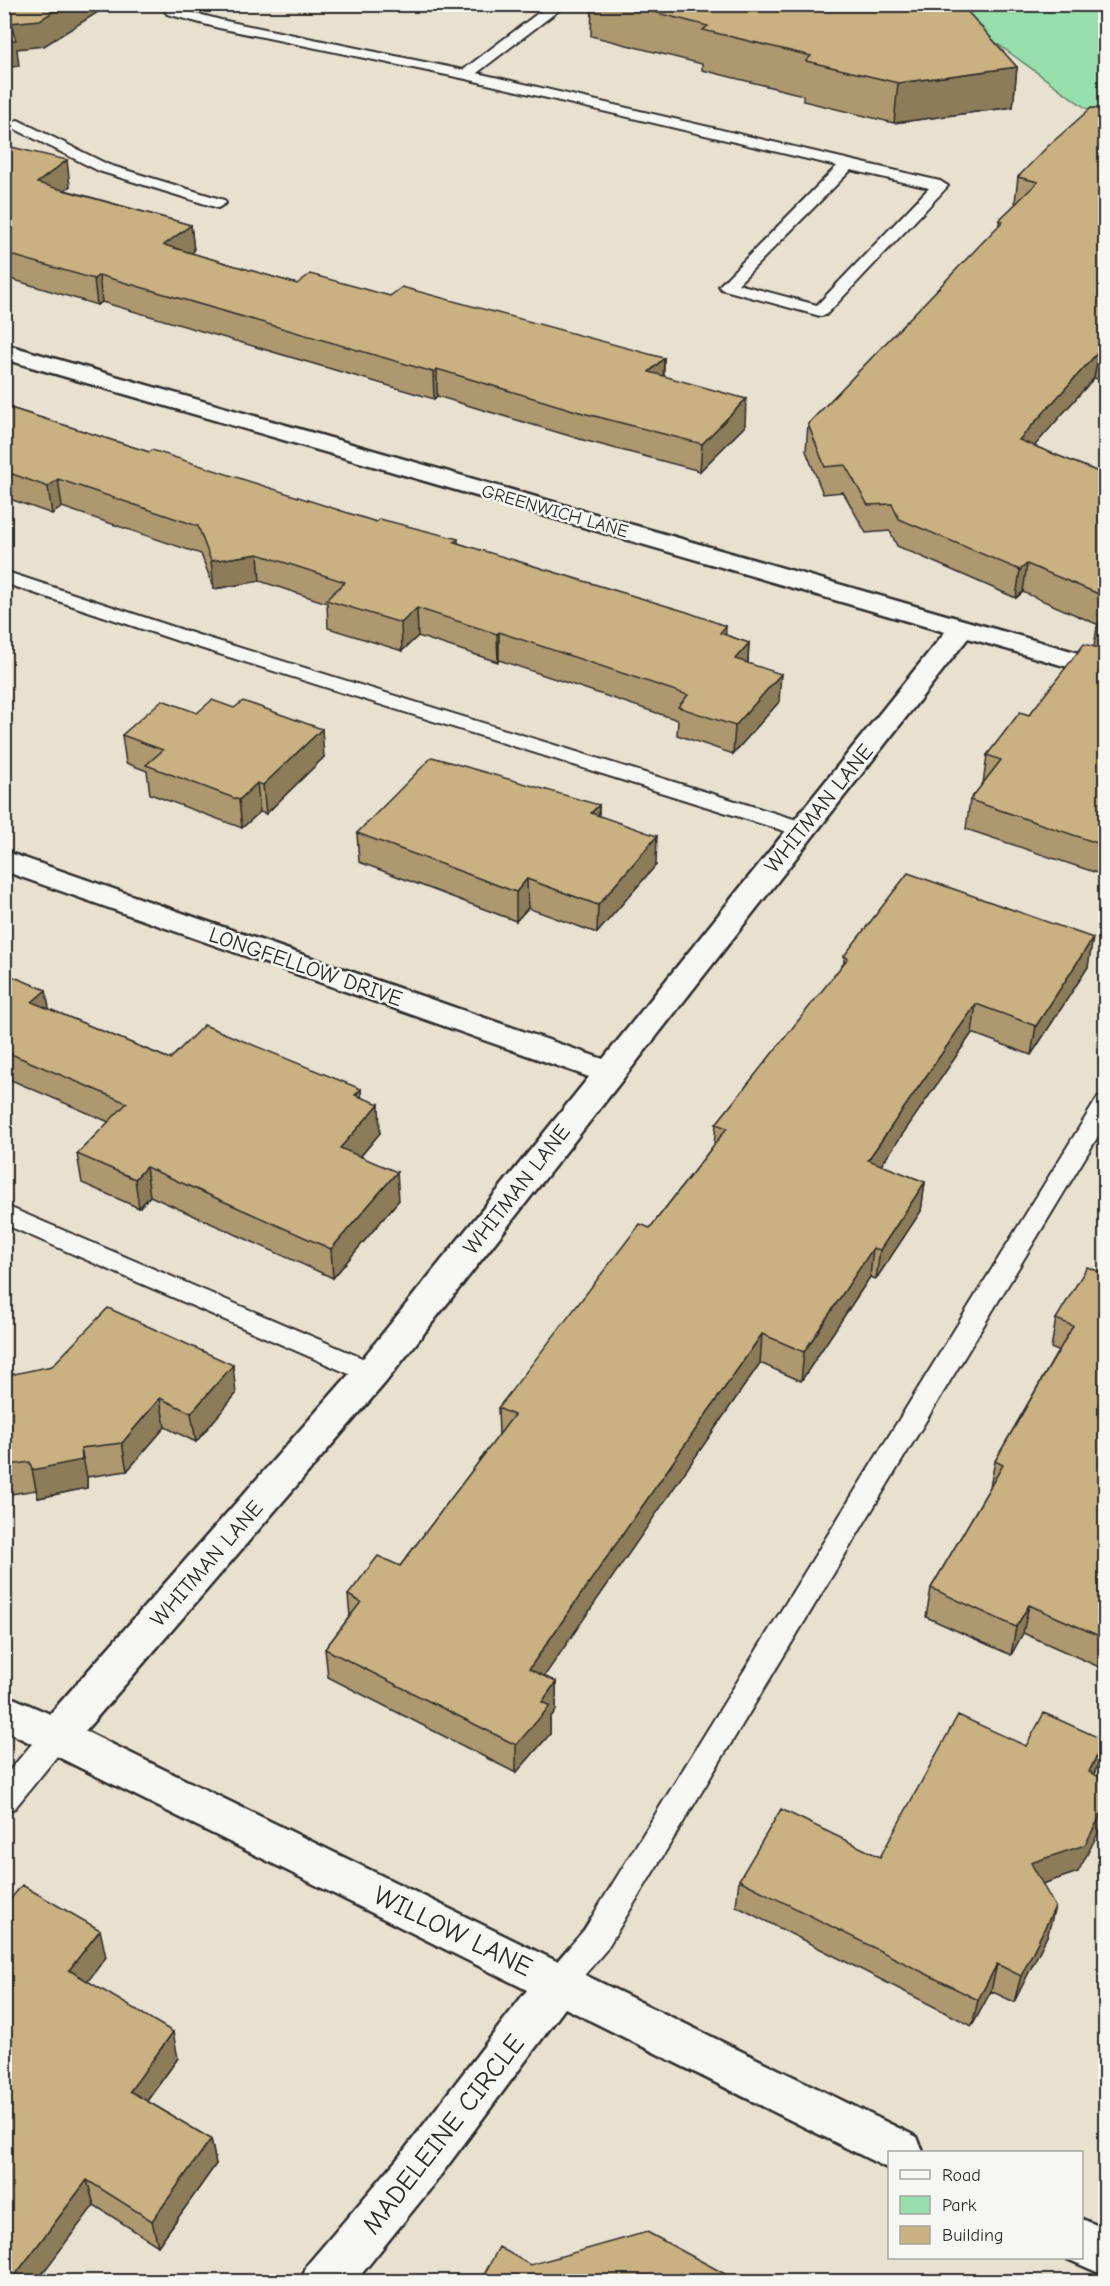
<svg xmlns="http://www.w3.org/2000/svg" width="1110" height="2286" viewBox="0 0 1110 2286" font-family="'Comic Neue',sans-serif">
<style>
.green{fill:#97dfad;stroke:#61856c;stroke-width:1.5}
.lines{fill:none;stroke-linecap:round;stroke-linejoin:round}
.service-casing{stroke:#2b2b2b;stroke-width:4}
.minor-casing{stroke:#2b2b2b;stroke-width:5}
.service{fill:#f6f6f2;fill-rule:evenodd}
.minor{fill:#f6f6f2;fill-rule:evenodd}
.wall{fill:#ae986f;stroke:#2b2b2b;stroke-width:1.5}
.shaded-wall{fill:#8d7c5a;stroke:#2b2b2b;stroke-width:1.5}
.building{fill:#cab181;stroke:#2b2b2b;stroke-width:1.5}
.labels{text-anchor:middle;stroke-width:5;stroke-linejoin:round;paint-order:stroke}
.far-street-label{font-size:18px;fill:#2b2b2b;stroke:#f6f6f2}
.street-label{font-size:22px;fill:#2b2b2b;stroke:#f6f6f2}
.near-street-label{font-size:27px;fill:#2b2b2b;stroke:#f6f6f2}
</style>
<rect width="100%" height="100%" fill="#e9e1d0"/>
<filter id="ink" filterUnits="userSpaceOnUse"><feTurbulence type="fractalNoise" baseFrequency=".0167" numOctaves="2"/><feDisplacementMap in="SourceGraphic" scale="12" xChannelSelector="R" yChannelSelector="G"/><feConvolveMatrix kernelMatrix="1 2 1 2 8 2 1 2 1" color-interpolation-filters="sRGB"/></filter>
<g filter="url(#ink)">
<!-- green -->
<path class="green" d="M944 5H1105V107L1087 109Z"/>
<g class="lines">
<!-- service casing -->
<g class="service-casing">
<path id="service" d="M172 4H189L183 10 221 20 463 70 550 4H567L477 73 940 181 948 186 826 315 820 316 721 289 719 286 837 166 466 79 219 28 167 14 165 11ZM851 170 929 188 817 305 738 284Z
M18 120 109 165 224 200 226 203 218 208 212 206 99 171 13 128 10 125Z
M4 571 195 634 810 824 813 829 810 834 802 836 794 834 181 642 4 583Z
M1106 1095V1123L606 1950 569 1993 558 1998 547 1993 542 1983 547 1973 584 1930 1098 1097Z
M4 1205 381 1366 385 1373 381 1380 372 1383 363 1380 4 1224Z
M56 1723 66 1727 71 1736 66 1745 15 1808 4 1812V1777L46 1727Z"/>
</g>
<!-- minor casing -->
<g class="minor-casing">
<path id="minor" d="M4 344 1106 661V678L968 638 385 1383 85 1731 917 2137 923 2152H890V2169L885 2167 565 2008 431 2188 355 2282H301L307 2265 399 2157 527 1990 4 1730V1694L50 1714 359 1363 589 1077 4 871V851L603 1059 945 632 4 359Z
M1082 2219 1106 2229V2276L1065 2258H1082Z"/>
</g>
<!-- service -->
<use href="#service" class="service"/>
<!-- minor -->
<use href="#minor" class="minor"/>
</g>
<!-- wall -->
<path class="wall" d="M592 4H936L1017 67 1013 107 894 123 803 101V95L702 70V64L591 36Z
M1106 109V381L1094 378 1034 446 1106 475V876L966 829 970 800 983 784 987 755 1029 715 1094 647 1097 627 1099 625 1023 592 1016 598 897 546 890 531 866 533 843 492 823 494 806 451 808 424 999 226V220L1017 203 1015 202 1018 177Z
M4 148 70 186 65 190 191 225 194 251 191 253 297 284 390 296 664 358V376L745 426 700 471 583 440 437 396 434 399 102 302 97 305 4 277Z
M4 406 149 452 376 522 458 539V543L749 643 748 663 779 702 733 754 677 735 678 720 499 660 498 662 418 636 402 651 328 628 327 603 260 581 214 589 201 554 62 507 52 514 4 497Z
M122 735 324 757 266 814 260 812 242 828 150 794 147 771 126 763Z
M599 805V816L656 865 597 933 528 908 516 921 359 862 357 833Z
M844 956 1088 967 1031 1055 972 1033 881 1165 925 1182 921 1211 876 1279 870 1277 801 1381 760 1363 544 1676 556 1682V1710L550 1718V1734L516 1773 328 1677 325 1649 350 1616 348 1595 400 1566 499 1435 498 1408 650 1228 714 1145 716 1124 844 964Z
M4 961 7 974 49 1009 170 1059 361 1089V1098L380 1133 361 1156 399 1200 333 1278 150 1196 139 1208 82 1183 77 1154 109 1122 4 1077Z
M1106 1274V1670L1023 1633 1011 1655 926 1617 931 1588 990 1487 995 1461 1058 1351 1051 1348 1056 1319Z
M4 1376 236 1394 196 1442 165 1427 127 1471 87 1477V1488L38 1498 36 1490 4 1495Z
M1104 1740 1097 1767 1094 1774 1078 1872 1042 1884 1048 1934 1014 2002 991 1991 972 2026 736 1906 739 1880 880 1857 1026 1746Z
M4 1907 106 1957 87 1981 178 2058 147 2101 211 2139 216 2164 158 2246 94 2205Z"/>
<!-- shaded-wall -->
<path class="shaded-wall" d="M66 4H111L44 46 17 49 19 66 4 68V41L10 23Z
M1017 67 1013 107 894 123 898 83Z
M67 160 70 186 41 208 37 183Z
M191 225 194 251 166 271 164 245Z
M99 275 102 302 97 305 94 279Z
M1099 351 1094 378 1016 467 1019 440Z
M664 358 663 385 649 372Z
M437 369V396L434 399 433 372Z
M746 399 745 426 700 471 702 444Z
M58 479 62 507 52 514 48 487Z
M258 554 260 581 214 589 211 561Z
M1027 564 1023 592 1016 598 1020 570Z
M417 608 418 636 402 651 401 623Z
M726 626 725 654 720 633Z
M499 632V660L498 662 497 634Z
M749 643 747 671 735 659Z
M781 674 779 702 733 754 735 726Z
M322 729 324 757 266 814 263 785Z
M257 783 260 812 242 828 239 800Z
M599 805 598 834 591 813Z
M657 836 656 865 597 933 598 905Z
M527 879 528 908 516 921V892Z
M1093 938 1088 967 1031 1055 1036 1026Z
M4 961 10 988 4 992Z
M46 990 51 1019 32 1002Z
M976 1004 972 1033 865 1189 868 1160Z
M361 1089 363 1118 355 1095Z
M379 1104 380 1133 343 1177 340 1148Z
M146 1167 150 1196 139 1208 135 1179Z
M397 1172 399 1200 333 1278 331 1249Z
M925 1182 921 1211 876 1279 880 1250Z
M873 1248 870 1277 801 1381 804 1352Z
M762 1334 760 1363 530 1697 529 1669Z
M233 1365 236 1394 196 1442 191 1413Z
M160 1398 165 1427 127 1471 122 1443Z
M81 1448 87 1477V1488L38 1498 32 1470Z
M1029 1605 1023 1633 1011 1655 1016 1627Z
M556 1682V1710L550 1718V1734L516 1773V1745L542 1702Z
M1104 1740 1097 1767 1082 1800 1089 1772Z
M1106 1805V1818L1078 1872 1024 1890 1031 1863Z
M1055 1907 1048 1934 1014 2002 1021 1976Z
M100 1930 106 1957 76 1997 69 1970Z
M997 1964 991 1991 972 2026 978 2000Z
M173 2032 178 2058 136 2116 130 2091Z
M211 2139 216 2164 158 2246 152 2221Z
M87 2180 94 2205 36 2282H10Z"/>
<!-- building -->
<path class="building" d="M4 4H66L40 20 10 23 16 40 4 41Z
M623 4H936L968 12 1017 67 898 83 806 61 811 56 703 30 708 26Z
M1091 108 1106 109V353L1099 351 1019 440 1106 475V597L1027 564 1020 570 899 519 892 504 868 505 845 465 825 467 808 424 1003 221 999 220 1038 182 1018 177 1047 147Z
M7 146 67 160 37 183 191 225 164 245 297 284 310 274 390 296 402 287 664 358 649 372 746 399 702 444 583 413 437 369 433 372 99 275 94 279 4 253V148Z
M4 406 149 452 152 450 376 522 380 519 458 539 454 542 687 612 726 626 720 633 749 643 735 659 781 674 735 726 678 707 688 695 499 632 497 634 417 608 401 623 326 600 345 582 258 554 211 561 198 526 58 479 48 487 4 471Z
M1106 616V629L1097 627Z
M1084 644 1106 650V846L970 800 1001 760 987 755 1020 712 1029 715Z
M162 700 197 713 212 700 234 708 243 701 322 729 263 785 257 783 239 800 146 765 163 750 122 735Z
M432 757 599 805 591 813 657 836 598 905 527 879 516 892 357 833Z
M908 873 1093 938 1036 1026 976 1004 868 1160 925 1182 880 1250 873 1248 804 1352 762 1334 529 1669 556 1682 542 1702 550 1706 516 1745 325 1649 361 1602 348 1595 378 1556 400 1566 514 1415 498 1408 640 1224 650 1228 727 1128 716 1124 848 958 844 956Z
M4 973 46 990 32 1002 170 1059 204 1025 361 1089 355 1095 379 1104 340 1148 397 1172 331 1249 146 1167 135 1179 77 1154 127 1103 4 1051Z
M1087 1267 1106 1274V1639L1029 1605 1016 1627 931 1588 1003 1465 995 1461 1073 1326 1056 1319Z
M108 1308 233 1365 191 1413 160 1398 122 1443 81 1448 82 1460 32 1470 30 1462 4 1466V1376L52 1366Z
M1044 1713 1104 1740 1089 1772 1106 1780V1805L1085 1845 1031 1863 1055 1907 1021 1976 997 1964 978 2000 739 1880 781 1809 880 1857 958 1715 1026 1746Z
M22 1885 100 1930 69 1970 173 2032 130 2091 211 2139 152 2221 87 2180 10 2282H4V1907Z
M647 2232 740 2282H480L499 2247 530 2265Z"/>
</g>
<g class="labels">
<!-- far-street labels -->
<g class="far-street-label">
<text transform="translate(555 511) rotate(16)" y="6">GREENWICH LANE</text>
</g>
<!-- street labels -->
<g class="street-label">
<text transform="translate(818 808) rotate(-51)" y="8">WHITMAN LANE</text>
<text transform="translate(306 966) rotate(19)" y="8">LONGFELLOW DRIVE</text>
<text transform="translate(516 1189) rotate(-52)" y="8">WHITMAN LANE</text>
<text transform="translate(206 1563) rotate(-49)" y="8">WHITMAN LANE</text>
</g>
<!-- near-street labels -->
<g class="near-street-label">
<text transform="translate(453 1931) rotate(26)" y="9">WILLOW LANE</text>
<text transform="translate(443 2134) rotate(-52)" y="9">MADELEINE CIRCLE</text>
</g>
</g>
<!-- margin -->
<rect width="1110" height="2286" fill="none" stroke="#f6f6f2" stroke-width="24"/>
<rect x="12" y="12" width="1086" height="2262" fill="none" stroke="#2b2b2b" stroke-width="2" filter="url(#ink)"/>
<!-- legend -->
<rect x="888" y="2151" width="195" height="108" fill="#f6f6f2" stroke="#a5a5a2" stroke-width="1.5"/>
<rect x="900" y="2170" width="30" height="9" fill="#f6f6f2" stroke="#a5a5a2" stroke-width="1.5"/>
<text x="942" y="2181" font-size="18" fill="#2b2b2b">Road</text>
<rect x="900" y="2196" width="30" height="18" fill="#97dfad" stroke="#a5a5a2" stroke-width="1.5"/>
<text x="942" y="2211" font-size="18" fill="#2b2b2b">Park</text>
<rect x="900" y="2226" width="30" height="18" fill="#cab181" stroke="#a5a5a2" stroke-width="1.5"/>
<text x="942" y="2241" font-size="18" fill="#2b2b2b">Building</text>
</svg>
